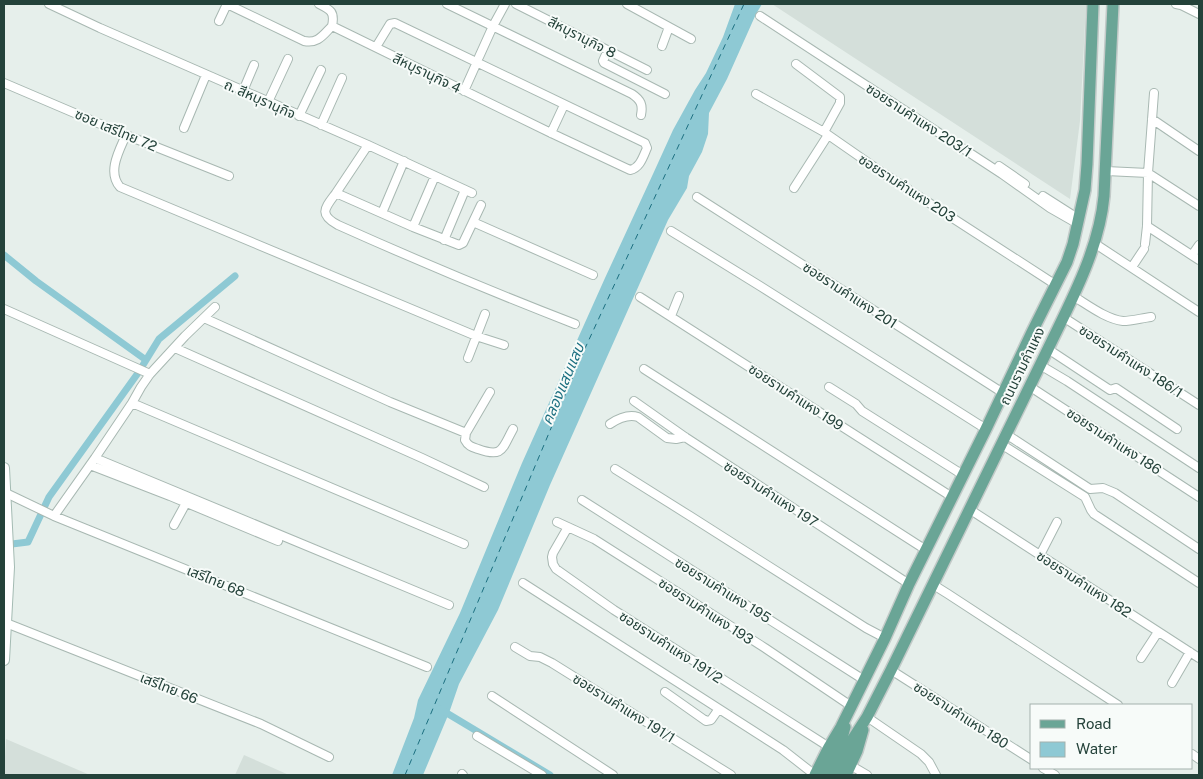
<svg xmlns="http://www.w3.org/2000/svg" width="1203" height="779" viewBox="0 0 1203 779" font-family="'Public Sans','Noto Sans Thai',sans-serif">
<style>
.built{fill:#d4dfda}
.water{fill:#8ec9d4}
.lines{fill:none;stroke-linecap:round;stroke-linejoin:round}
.canal{stroke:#8ec9d4;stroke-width:7}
.ferry{stroke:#1c6f80;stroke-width:1;stroke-dasharray:6 5;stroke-linecap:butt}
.street-casing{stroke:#a8b8b2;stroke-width:10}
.secondary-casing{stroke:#a4bbb3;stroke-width:12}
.primary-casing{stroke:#c2cac8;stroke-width:14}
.street{stroke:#fff;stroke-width:8}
.secondary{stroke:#fff;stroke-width:10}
.primary{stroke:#6aa596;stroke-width:11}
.labels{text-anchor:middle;stroke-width:4;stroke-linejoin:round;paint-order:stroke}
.street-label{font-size:14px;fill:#24423a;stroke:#f7fbf9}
.water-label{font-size:15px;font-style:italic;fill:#1c6f80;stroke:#f7fbf9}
</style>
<rect width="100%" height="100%" fill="#e6efeb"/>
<!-- built -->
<path class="built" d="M772 4H1086L1080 121 1070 199Z
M6 739 90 775H4Z
M244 755 289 775H235Z"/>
<!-- water -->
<path class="water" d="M735 4H762L756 14 727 79 709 113 708 134 702 152 689 176 687 188 668 220 550 485 498 610 459 684 449 713 423 775H392L414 718 418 700 460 613 522 463 605 278 653 174 673 130 695 90 706 73 723 37Z"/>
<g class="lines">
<!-- canal -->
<path class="canal" d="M4 255 36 281 146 360
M143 365 159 339 235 276
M4 545 28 542 49 497 138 373
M440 709 550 775"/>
<!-- ferry -->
<path class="ferry" d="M405 775 581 357 744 4"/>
<!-- street casing -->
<g class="street-casing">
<path id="street" d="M49 4 100 28 368 145 472 193
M227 4 304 41C318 44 323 35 332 26L551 133 630 170C640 168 643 157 647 148L645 143 395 23 390 24 376 47
M319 4C331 10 335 12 332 26
M447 4 632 94C641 100 643 105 641 115
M516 4 647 70
M627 4 691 39
M1176 4 1181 5 1199 14
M760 16 1002 174 1050 208 1078 224
M219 21 227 4
M662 46 669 27
M608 50 603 61 604 63 665 94
M479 57 493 26 505 4
M796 64 840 97V103L824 132
M4 83 126 135 229 176
M243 91 254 65
M464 91 477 62
M756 94 824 132 883 173 1056 285
M268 102 288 59
M299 116 321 70
M1152 119 1199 151
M321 125 342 78
M184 128 206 75
M551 133 564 105
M126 135C119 151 107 172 120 187L476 336 504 345
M368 145 336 193 413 227 459 245 463 243 481 205
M999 166 1025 184
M1106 171 1148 173 1199 206
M794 188 828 135
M336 193C325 208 318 214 338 225 416 260 495 293 575 324
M1043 196 1079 219
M697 197 1003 393
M382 213 404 161
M473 222 593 275
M1147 226 1199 260
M413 227 435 176
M671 231 760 286 986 429
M444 240 465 190
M1094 243 1199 312
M1145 244 1147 226 1148 173 1154 93
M1192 255 1199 245
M1132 267 1144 249
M1073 296C1088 305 1106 319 1123 321 1132 321 1142 318 1151 317
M640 297 952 497
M4 309 150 374
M671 316 679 296
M1063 317 1199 405
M204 318 390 402 466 433 490 392
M175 348 422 458 484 487
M1048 349 1110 390 1116 388 1177 429
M468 358 485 314
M1040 365 1067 381 1199 468
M644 369 926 550
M1029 386 1199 497
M829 387 856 404 862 411 963 475
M634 401 685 437 909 584
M132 403 464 544
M610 424C619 418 628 414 638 417L667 438 676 439 685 437
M466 433 465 440C468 446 472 447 478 449 503 458 502 449 513 429
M1006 434 1090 489 1103 488 1115 493 1199 549
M1001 444 1085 497 1091 510 1094 514 1199 583
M95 458 449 605
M90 465 170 496 278 541
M615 469 690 516 866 628 885 638
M6 493 54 516 427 667
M582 500 864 680
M969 509 1199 658
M54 516 95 458 132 403 141 387 150 374 185 336 215 307
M557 522 594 539 765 648 851 706
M174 525 186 503
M568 527 553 553 552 557 553 564 556 569 614 610 829 747
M1040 555 1057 522
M523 583 783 750 815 775
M932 584 948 594 1118 705
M6 623 261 724 329 757
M515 647 530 656 540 657 552 663 731 775
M1141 658 1158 632
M891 670 1032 760
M1172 683 1190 652
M665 692 706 721 711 720 718 710
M492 696 613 775
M867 717 921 754 929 762 936 775
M477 736 542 775
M1192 754 1199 759
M850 765 867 775
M1043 768 1055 775
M462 774 463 775"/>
</g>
<!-- secondary casing -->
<g class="secondary-casing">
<path id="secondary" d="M4 468 9 567 4 660"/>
</g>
<!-- primary casing -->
<g class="primary-casing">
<path id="primary" d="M815 775 829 747 841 727 885 638 909 584 986 429 1032 332 1067 262 1073 244 1085 190 1087 164 1093 4
M826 775 842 738 845 727
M835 775 854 737 867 717 891 670 1048 349C1071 301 1099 250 1104 196L1113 4
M846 775 857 751 863 730"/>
</g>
<!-- street -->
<use href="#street" class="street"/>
<!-- secondary -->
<use href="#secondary" class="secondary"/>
<!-- primary -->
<use href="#primary" class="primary"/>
</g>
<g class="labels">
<!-- street labels -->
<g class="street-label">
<text transform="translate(582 37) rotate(27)" y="5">สีหบุรานุกิจ 8</text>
<text transform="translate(427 73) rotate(26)" y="5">สีหบุรานุกิจ 4</text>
<text transform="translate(260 99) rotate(24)" y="5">ถ. สีหบุรานุกิจ</text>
<text transform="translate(919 120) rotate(33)" y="5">ซอยรามคำแหง 203/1</text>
<text transform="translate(116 130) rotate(23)" y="5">ซอย เสรีไทย 72</text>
<text transform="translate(907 188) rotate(33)" y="5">ซอยรามคำแหง 203</text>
<text transform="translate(850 295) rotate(33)" y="5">ซอยรามคำแหง 201</text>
<text transform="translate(1131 361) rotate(33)" y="5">ซอยรามคำแหง 186/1</text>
<text transform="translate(1022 366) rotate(-64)" y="5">ถนนรามคำแหง</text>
<text transform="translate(796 397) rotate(33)" y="5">ซอยรามคำแหง 199</text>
<text transform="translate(1114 441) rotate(33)" y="5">ซอยรามคำแหง 186</text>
<text transform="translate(771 494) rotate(33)" y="5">ซอยรามคำแหง 197</text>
<text transform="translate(216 581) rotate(22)" y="5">เสรีไทย 68</text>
<text transform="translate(1084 584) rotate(33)" y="5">ซอยรามคำแหง 182</text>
<text transform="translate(723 590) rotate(32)" y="5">ซอยรามคำแหง 195</text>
<text transform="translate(706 611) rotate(33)" y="5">ซอยรามคำแหง 193</text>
<text transform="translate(671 647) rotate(33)" y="5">ซอยรามคำแหง 191/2</text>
<text transform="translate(169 688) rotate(22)" y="5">เสรีไทย 66</text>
<text transform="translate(624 708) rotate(32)" y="5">ซอยรามคำแหง 191/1</text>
<text transform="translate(961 715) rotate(33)" y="5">ซอยรามคำแหง 180</text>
</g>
<!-- water labels -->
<g class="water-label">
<text transform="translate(563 384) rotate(-67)" y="5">คลองแสนแสบ</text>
</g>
</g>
<!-- border -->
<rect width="1203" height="779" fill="none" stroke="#24423a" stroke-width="10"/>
<!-- legend -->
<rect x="1030" y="704" width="162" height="65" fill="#f7fbf9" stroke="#a3b1ad"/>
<rect x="1040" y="720" width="25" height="8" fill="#6aa596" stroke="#a3b1ad"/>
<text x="1076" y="729" font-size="15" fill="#24423a">Road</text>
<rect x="1040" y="742" width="25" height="15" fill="#8ec9d4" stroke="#a3b1ad"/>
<text x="1076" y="754" font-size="15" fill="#24423a">Water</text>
</svg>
